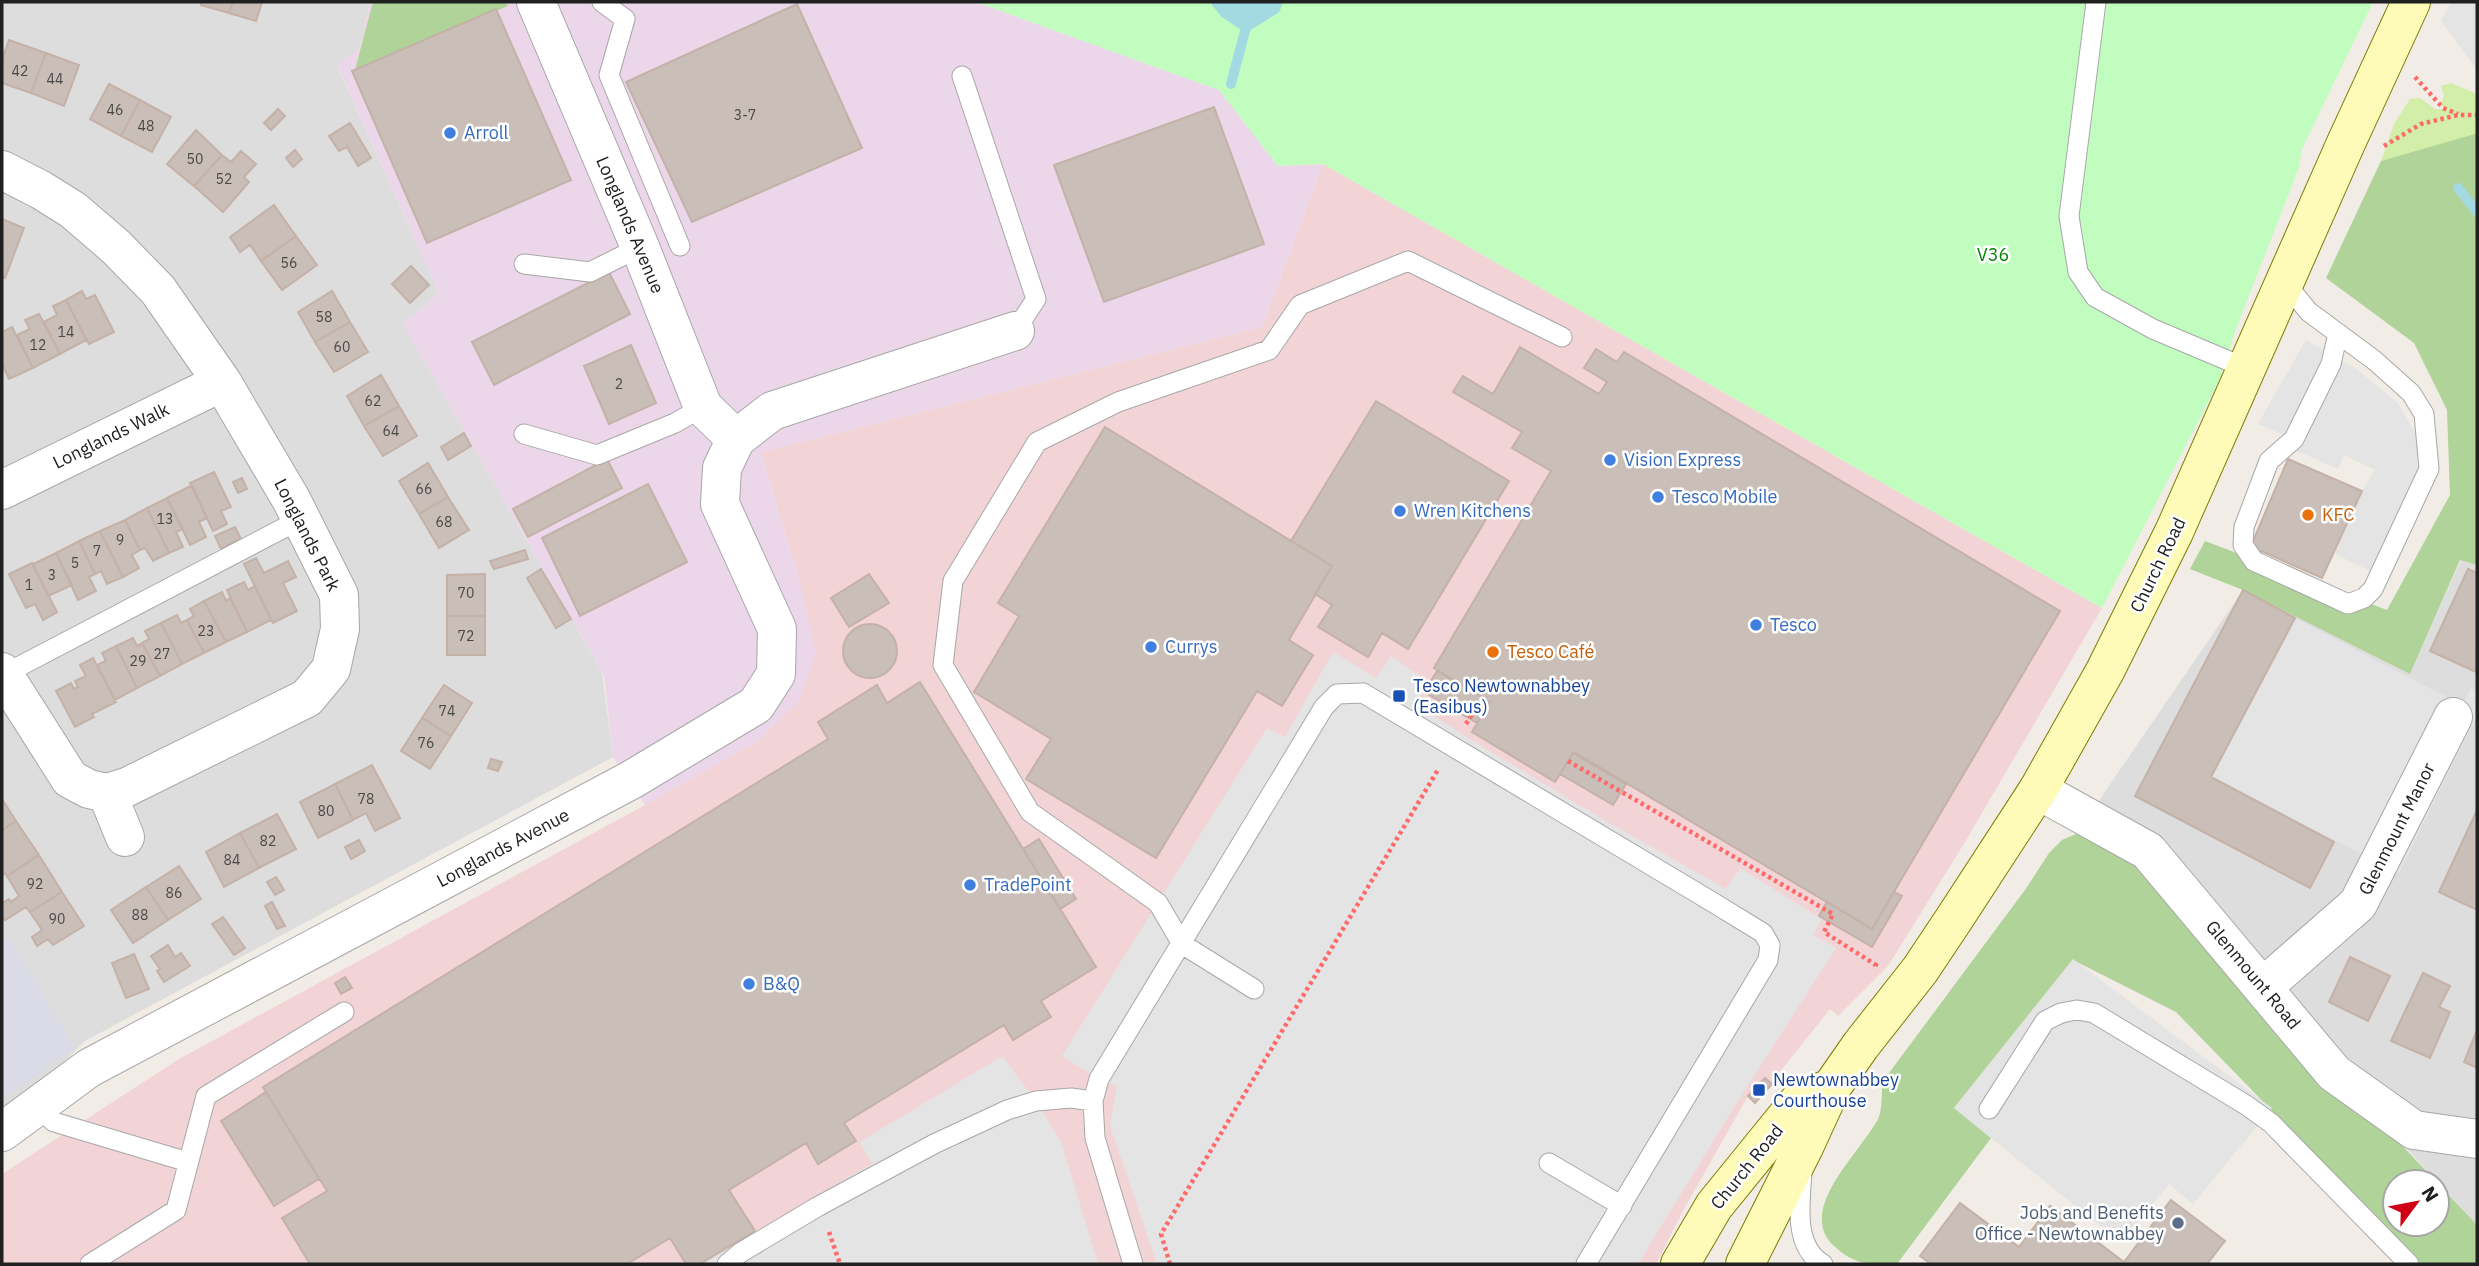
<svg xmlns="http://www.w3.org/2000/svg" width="2479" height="1266" viewBox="0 0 2479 1266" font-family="'IBM Plex Sans',sans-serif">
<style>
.residential{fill:#dedddd}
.commercial{fill:#f3d4d6}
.industrial{fill:#ebd7e9}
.grass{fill:#d2eea8}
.forest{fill:#afd398;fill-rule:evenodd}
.park{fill:#c2fdc0}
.parking{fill:#e4e4e4}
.plaza{fill:#dadbe7}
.water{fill:#a3d9e1}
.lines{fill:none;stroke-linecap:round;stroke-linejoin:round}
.stream{stroke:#a3d9e1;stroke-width:10}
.building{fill:#c9beb8;stroke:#c4b1a7;stroke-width:2}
.lane-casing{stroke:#a7a7a7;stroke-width:21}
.street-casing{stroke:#a7a7a7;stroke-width:40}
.secondary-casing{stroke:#7c7d00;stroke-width:40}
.path{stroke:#ff6968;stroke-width:4.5;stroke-dasharray:3.5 3.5;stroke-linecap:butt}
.lane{stroke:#fff;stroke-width:19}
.street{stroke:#fff;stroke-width:38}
.secondary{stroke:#fefab7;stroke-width:38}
.shop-dot{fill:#3f7fe0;stroke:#fff;stroke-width:2.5}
.food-dot{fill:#e8710a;stroke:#fff;stroke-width:2.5}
.transit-dot{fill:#1a4fb4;stroke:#fff;stroke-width:2.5}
.service-dot{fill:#5c6f8a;stroke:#fff;stroke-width:2.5}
.labels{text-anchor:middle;stroke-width:5;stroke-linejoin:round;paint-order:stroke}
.number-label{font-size:14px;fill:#4a4846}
.shop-label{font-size:18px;fill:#366cbe;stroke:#fff;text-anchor:start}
.street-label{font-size:18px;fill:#202020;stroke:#fff}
.park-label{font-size:18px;fill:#068704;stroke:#fff}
.food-label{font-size:18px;fill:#c56008;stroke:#fff;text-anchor:start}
.transit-label{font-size:18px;fill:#164399;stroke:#fff;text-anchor:start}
.service-label{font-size:18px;fill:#4e5e75;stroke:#fff;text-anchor:end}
</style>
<rect width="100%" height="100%" fill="#f1ece5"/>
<!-- residential -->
<path class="residential" d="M2 2H370L359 50 337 65 439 293 403 324 602 672 613 757 85 1041 2 1124Z
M2461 560 2477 565V1225L2254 983 2076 834 2243 590 2247 589 2410 674Z"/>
<!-- commercial -->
<path class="commercial" d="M1323 164 2102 608 1965 842 1888 966 1838 1016 1830 1009 1771 1083 1764 1078 1748 1096 1684 1209 1656 1264H2V1174L179 1059 645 805 758 741 799 701 800 583 761 452 1262 327Z"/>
<!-- industrial -->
<path class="industrial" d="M370 2H976L1219 90 1278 166 1323 164 1262 327 761 452 800 583 816 654 799 701 758 741 645 805 613 757 604 675 403 324 439 293 337 64 359 50Z"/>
<!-- grass -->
<path class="grass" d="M2451 83 2477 94V135L2381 161 2394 124 2410 99 2420 98 2435 109H2444L2441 103 2444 96 2441 86Z"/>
<!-- forest -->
<path class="forest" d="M373 2H505L508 6 355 70Z
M2475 134 2477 135V565L2460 560 2410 674 2243 590 2190 569 2205 541 2387 610 2450 495 2447 410 2414 343 2326 278 2381 161Z
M2076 834 2121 847 2477 1225V1264H2421L2176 1012 2073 960 1954 1108 1991 1138 1897 1264C1869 1264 1855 1266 1833 1245 1796 1209 1861 1152 1878 1119 1883 1108 1881 1093 1883 1081L2025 890 2049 853 2062 840ZM2395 1182H2437V1224H2395Z"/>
<!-- park -->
<path class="park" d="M976 2H2373L2302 149 2298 170 2236 329 2220 379 2102 608 1323 164 1278 166 1219 90Z"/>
<!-- parking -->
<path class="parking" d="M2451 2H2477V70L2441 21Z
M2306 340 2355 368 2397 402 2417 436 2418 472 2374 573 2335 554 2362 491 2375 470 2344 455 2338 469 2297 451 2293 439 2258 424Z
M2295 618 2462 705 2471 688 2477 691V715L2399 873 2211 777Z
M1333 652 1376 678 1391 656 1429 682 1416 704 1460 733 1597 816 1726 889 1740 868 1822 919 1813 935 1836 948 1733 1109 1638 1264H1157L1110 1126 1117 1086 1099 1079 1062 1056 1267 728 1285 737Z
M2073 959 2272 1108 2193 1204 2169 1184 2121 1243 1954 1108Z
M1002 1056 1036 1101 1061 1142 1098 1264H699L872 1164 860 1142Z"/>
<!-- plaza -->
<path class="plaza" d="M9 937 75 1048 2 1099V942Z"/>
<!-- water -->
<path class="water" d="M1219 2H1278L1275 9 1246 27 1225 13Z"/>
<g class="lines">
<!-- stream -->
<path class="stream" d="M1216 2 1225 13 1246 27
M1231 84 1246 27 1275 9 1278 2
M2458 188 2477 212"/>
</g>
<!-- building -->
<path class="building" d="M202 2H233L229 13 201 5Z
M233 2H262L256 21 229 13Z
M797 4 862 148 692 222 626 82Z
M496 9 571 180 427 243 352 71Z
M9 40 46 53 31 93 2 83V60Z
M46 53 79 65 64 106 31 93Z
M109 84 140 100 121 136 90 119Z
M140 100 171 117 152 152 121 136Z
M1214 107 1264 244 1104 302 1054 165Z
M278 109 285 116 271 130 264 123Z
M350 123 371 158 358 166 347 147 339 151 329 136Z
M196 130 222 155 194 186 167 164Z
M295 150 302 159 293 167 286 158Z
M241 151 256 164 244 177 249 182 223 212 194 186 222 155 231 162Z
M274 205 296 236 261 261 250 245 240 252 230 237Z
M2 219 24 228 5 278 2 277Z
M296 236 317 265 282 290 261 261Z
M411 266 429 285 410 303 392 284Z
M609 272 630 314 494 385 472 342Z
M82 291 86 299 95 295 114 332 89 344 66 300Z
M332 291 350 322 315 342 298 312Z
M66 300 86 340 60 354 44 322 57 315 53 306Z
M39 314 60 354 33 368 17 335 30 329 25 320Z
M350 322 368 352 334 372 315 342Z
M12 327 33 368 9 379 2 364V332Z
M631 345 656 403 609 424 584 366Z
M1520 347 1599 394 1607 382 1584 368 1596 349 1617 362 1624 352 2060 611 1872 929 1574 752 1555 782 1472 732 1490 702 1434 668 1551 471 1512 448 1522 432 1453 392 1463 376 1493 394Z
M381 375 399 406 364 426 347 396Z
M1376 401 1509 481 1408 649 1382 633 1368 657 1318 627 1332 605 1315 594 1332 566 1291 541Z
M399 406 417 436 383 456 364 426Z
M1105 427 1332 566 1289 640 1313 655 1282 706 1257 691 1156 858 1026 779 1051 739 974 692 1019 616 998 603Z
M464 433 471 446 448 460 441 447Z
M607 459 622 488 528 537 513 509Z
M2288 459 2362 491 2322 578 2261 551 2252 557 2245 545 2254 539Z
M428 463 448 497 419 514 399 481Z
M214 472 231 507 221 511 227 524 213 531 190 483Z
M242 478 247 489 238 493 233 482Z
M648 484 687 562 580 616 542 538Z
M192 485 207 518 199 522 206 537 190 545 167 498Z
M448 497 469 530 439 548 419 514Z
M167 498 183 529 176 532 183 547 169 553 147 508Z
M147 508 169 553 153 561 145 548 140 550 125 520Z
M125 520 140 550 132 555 139 568 123 577 100 531Z
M235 527 241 539 221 549 215 536Z
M100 531 123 577 107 584 101 571 95 574 79 541Z
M79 541 95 574 89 577 96 591 78 600 56 553Z
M525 550 528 559 494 569 490 561Z
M56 553 72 585 48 596 33 564Z
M256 558 264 573 288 561 296 577 283 583 297 611 273 623 244 564Z
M32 563 57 612 43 620 35 604 26 608 9 574Z
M541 569 571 619 556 628 527 578Z
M2468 569 2477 573 2476 672 2430 651Z
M485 574V616H447V575Z
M869 574 889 603 849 627 831 598Z
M244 582 248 590 255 586 271 620 247 632 227 590Z
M2243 590 2295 618 2211 777 2334 842 2310 888 2135 796Z
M222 592 226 601 230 598 247 632 226 642 204 601Z
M204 601 226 642 204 653 187 620 194 616 190 609Z
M177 615 181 623 187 620 204 653 182 664 161 623Z
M447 616H485V655H447Z
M161 623 182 664 160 676 142 643 149 639 145 631Z
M843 651a27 27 0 1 1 54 0a27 27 0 1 1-54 0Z
M133 638 137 646 142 643 160 676 137 688 116 646Z
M116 646 137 688 115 700 97 665 106 661 102 653Z
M93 658 116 702 92 714 94 717 75 727 56 691 71 683 74 689 78 687 75 681 86 676 80 665Z
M1437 671 1490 702 1477 723 1424 692Z
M920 682 1096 967 1041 1001 1051 1017 1013 1040 1004 1025 844 1123 856 1141 818 1164 806 1143 729 1190 755 1231 700 1264H686L670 1238 627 1264H310L282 1218 327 1191 263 1087 828 739 818 722 877 685 887 703Z
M444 685 472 703 451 736 422 718Z
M422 718 451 736 430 769 401 751Z
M1573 753 1626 784 1613 805 1560 774Z
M491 759 502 762 498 771 488 768Z
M372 765 400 818 375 831 366 813 353 820 335 784Z
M335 784 353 820 318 838 300 802Z
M2 799 16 821 2 830Z
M2477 810V910L2439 892Z
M277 814 296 849 259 868 240 833Z
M16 821 39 855 7 876 5 873 2 875V830Z
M240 833 259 868 224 887 206 852Z
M1039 839 1076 899 1060 909 1023 849Z
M359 840 365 851 351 859 345 847Z
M39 855 62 892 30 912 26 907 5 920 2 915V903L9 899 11 902 19 896 7 876Z
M179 866 201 899 168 920 146 887Z
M276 877 284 890 275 895 267 882Z
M146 887 168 920 133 943 111 910Z
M62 892 84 926 53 945 48 939 37 946 32 937 42 930 30 912Z
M1894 892 1902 896 1872 947 1819 916 1827 902 1872 929Z
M272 902 285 926 277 929 265 906Z
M223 917 245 948 234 955 212 924Z
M168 945 175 957 181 953 190 966 164 982 157 971 160 969 151 956Z
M134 954 149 989 126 998 112 963Z
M2350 957 2390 976 2368 1021 2329 1002Z
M2423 973 2450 986 2439 1007 2450 1012 2430 1058 2391 1041Z
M345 977 352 988 341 994 335 983Z
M2477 1030V1068L2464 1062Z
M1765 1078 1772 1084 1755 1103 1748 1096Z
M266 1092 319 1179 274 1206 221 1121Z
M2171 1200 2225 1241 2207 1264H1931L1920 1256 1960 1203 2019 1247 2050 1206 2124 1262Z"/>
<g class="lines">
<!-- lane casing -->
<g class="lane-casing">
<path id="lane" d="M602 2 625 19 609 75 680 246
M2096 2 2069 216 2078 272 2095 297 2153 329 2248 369
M962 76 1036 299 1015 331
M524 264 590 272 640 247
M2285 283 2309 312 2374 360 2411 393 2424 414 2429 469 2373 589 2364 598 2348 604 2254 561 2243 545 2244 527 2269 461 2294 439 2331 364 2338 333
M524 434 597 455 675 423 703 407
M20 666 301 519
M1254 989 1182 944 1158 903 1030 812 943 665 953 581 1037 442 1118 402 1269 350 1300 305 1408 261 1562 337
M36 1105 54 1122 188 1162
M1989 1109 2045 1021 2061 1013 2077 1010 2094 1013 2246 1105 2271 1123 2409 1264
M1549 1163 1622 1206
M1802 1173C1800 1202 1793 1247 1823 1264
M90 1264 176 1210 206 1096 344 1012
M727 1264 740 1253 817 1207 934 1144 1007 1110 1036 1101 1071 1098 1093 1101
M1133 1264 1095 1138 1093 1101 1099 1079 1324 707 1337 694 1363 693 1709 900 1763 933 1770 945 1768 960 1586 1264"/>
</g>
<!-- street casing -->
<g class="street-casing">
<path id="street" d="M536 2 640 247 703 407 736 439
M2 170 41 190 73 210 116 247 158 290 222 382 292 501 339 595 340 629 331 669 307 698 127 787 107 793 89 789 70 779 2 672
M2 490 222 382
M2038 790 2148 851 2334 1073 2414 1130 2477 1139
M107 793 125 837
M2263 987 2358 904 2453 717
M2 1132 89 1068 631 780 756 705 776 674 777 629 720 504 722 468 736 439 772 411 1015 331"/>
</g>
<!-- secondary casing -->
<g class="secondary-casing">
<path id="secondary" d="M1680 1264 1714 1206 1800 1100 1831 1088
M1745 1264 1804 1147 1831 1088 1861 1045 1920 970 1954 919 2038 790 2105 671 2174 532 2346 143 2411 2"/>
</g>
<!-- path -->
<path class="path" d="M2415 77 2443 108 2458 114
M2384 146 2421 124 2458 115H2477
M1466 724 1478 705 1485 710
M1568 761 1833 914 1824 932 1876 965 1874 967
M829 1232 840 1264
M1170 1264 1161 1234 1439 768"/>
<!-- lane -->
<use href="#lane" class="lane"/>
<!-- street -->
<use href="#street" class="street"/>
<!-- secondary -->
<use href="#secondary" class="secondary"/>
</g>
<!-- markers -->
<g class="shop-dot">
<circle cx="450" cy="133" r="7"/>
<circle cx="1610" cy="460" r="7"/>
<circle cx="1658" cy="497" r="7"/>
<circle cx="1400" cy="511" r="7"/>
<circle cx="1756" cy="625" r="7"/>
<circle cx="1151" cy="647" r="7"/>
<circle cx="970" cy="885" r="7"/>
<circle cx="749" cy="984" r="7"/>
</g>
<g class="food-dot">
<circle cx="2308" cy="515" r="7"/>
<circle cx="1493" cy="652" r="7"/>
</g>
<g class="transit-dot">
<rect x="1392" y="689" width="14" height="14" rx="3.5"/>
<rect x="1752" y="1083" width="14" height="14" rx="3.5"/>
</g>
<circle class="service-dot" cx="2178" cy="1223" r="7"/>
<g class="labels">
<!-- number labels -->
<g class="number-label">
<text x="20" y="76">42</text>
<text x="55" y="84">44</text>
<text x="115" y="115">46</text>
<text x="745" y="120">3-7</text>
<text x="146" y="131">48</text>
<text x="195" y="164">50</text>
<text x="224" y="184">52</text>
<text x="289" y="268">56</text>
<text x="324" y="322">58</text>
<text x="66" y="337">14</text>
<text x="38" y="350">12</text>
<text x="342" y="352">60</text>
<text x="619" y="389">2</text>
<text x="373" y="406">62</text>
<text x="391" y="436">64</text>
<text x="424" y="494">66</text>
<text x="165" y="524">13</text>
<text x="444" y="527">68</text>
<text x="120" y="545">9</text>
<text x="97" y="556">7</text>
<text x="75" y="568">5</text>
<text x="52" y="580">3</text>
<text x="29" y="590">1</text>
<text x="466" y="598">70</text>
<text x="206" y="636">23</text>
<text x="466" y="641">72</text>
<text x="162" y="659">27</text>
<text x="138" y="666">29</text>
<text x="447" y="716">74</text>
<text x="426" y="748">76</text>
<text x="366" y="804">78</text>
<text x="326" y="816">80</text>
<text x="268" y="846">82</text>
<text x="232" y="865">84</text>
<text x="35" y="889">92</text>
<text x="174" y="898">86</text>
<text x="140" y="920">88</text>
<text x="57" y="924">90</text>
</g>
<!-- shop labels -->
<g class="shop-label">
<text x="464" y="139">Arroll</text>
<text x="1624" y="466">Vision Express</text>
<text x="1672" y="503">Tesco Mobile</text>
<text x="1414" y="517">Wren Kitchens</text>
<text x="1770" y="631">Tesco</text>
<text x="1165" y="653">Currys</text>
<text x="984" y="891">TradePoint</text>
<text x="763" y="990">B&amp;Q</text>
</g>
<!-- street labels -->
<g class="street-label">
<text transform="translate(630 225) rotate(67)" y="6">Longlands Avenue</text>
<text transform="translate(111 436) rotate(-26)" y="6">Longlands Walk</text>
<text transform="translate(307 535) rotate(63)" y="6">Longlands Park</text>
<text transform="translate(2158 565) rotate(-64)" y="6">Church Road</text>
<text transform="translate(2397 829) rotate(-63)" y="6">Glenmount Manor</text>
<text transform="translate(503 848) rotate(-28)" y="6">Longlands Avenue</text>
<text transform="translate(2253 975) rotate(50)" y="6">Glenmount Road</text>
<text transform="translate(1747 1167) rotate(-51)" y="6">Church Road</text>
</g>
<!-- park labels -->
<g class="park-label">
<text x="1993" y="261">V36</text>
</g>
<!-- food labels -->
<g class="food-label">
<text x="2322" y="521">KFC</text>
<text x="1507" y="658">Tesco Café</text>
</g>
<!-- transit labels -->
<g class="transit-label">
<text x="1413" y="692">Tesco Newtownabbey<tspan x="1413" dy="21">(Easibus)</tspan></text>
<text x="1773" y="1086">Newtownabbey<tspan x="1773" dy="21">Courthouse</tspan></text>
</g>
<!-- service labels -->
<g class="service-label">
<text x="2164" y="1219">Jobs and Benefits<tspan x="2164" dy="21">Office - Newtownabbey</tspan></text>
</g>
</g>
<!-- border -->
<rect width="2479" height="1266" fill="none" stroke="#202020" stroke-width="7"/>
<!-- north arrow -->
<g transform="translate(2416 1203) rotate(58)"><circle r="33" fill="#ffffff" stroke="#a6a6a6" stroke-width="2"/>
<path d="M0-5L12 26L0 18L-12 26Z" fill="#cf0015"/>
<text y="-10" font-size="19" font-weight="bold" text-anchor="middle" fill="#202020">N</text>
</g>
</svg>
